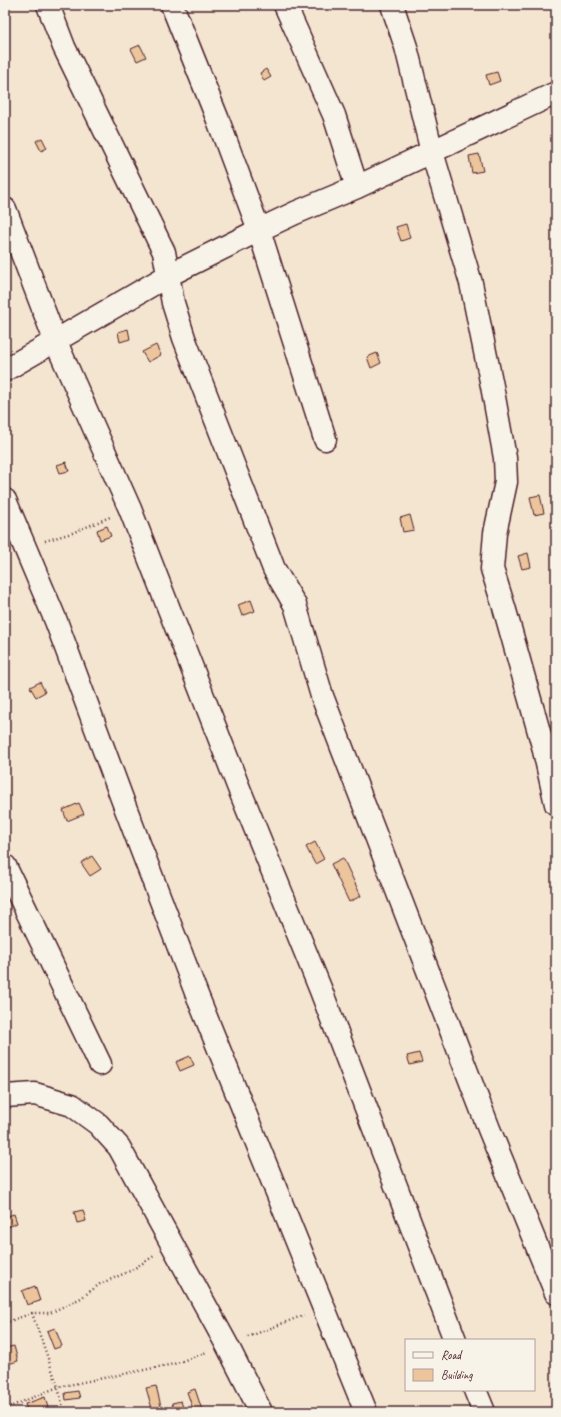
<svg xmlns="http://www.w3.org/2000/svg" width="561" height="1417" viewBox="0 0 561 1417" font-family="Caveat,sans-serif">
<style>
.building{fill:#ecc59c;stroke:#4a1f2b}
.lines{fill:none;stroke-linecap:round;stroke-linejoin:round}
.minor-casing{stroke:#4a1f2b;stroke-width:25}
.path{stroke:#4a1f2b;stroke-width:2.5;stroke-dasharray:1 3;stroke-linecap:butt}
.minor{stroke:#f7f3e8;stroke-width:22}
</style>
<rect width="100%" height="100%" fill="#f4e5d1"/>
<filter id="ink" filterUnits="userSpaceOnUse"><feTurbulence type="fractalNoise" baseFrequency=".025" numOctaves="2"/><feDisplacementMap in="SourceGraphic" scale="8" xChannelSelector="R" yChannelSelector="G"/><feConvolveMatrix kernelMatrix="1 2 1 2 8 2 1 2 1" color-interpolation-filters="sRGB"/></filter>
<g filter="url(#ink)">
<!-- building -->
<path class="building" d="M140 45 146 57 137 61 131 49Z
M266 69 271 77 264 81 260 73Z
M497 72 500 81 489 85 486 75Z
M42 138 47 148 41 151 36 141Z
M479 154 483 171 472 173 469 156Z
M406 224 410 238 401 241 396 227Z
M128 329 130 339 120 342 118 332Z
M156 345 161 355 148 362 142 352Z
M377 353 381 363 371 368 367 357Z
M66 462 69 471 60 473 57 465Z
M540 495 544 513 534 515 530 497Z
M410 515 414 530 403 532 400 518Z
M107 526 111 536 100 540 97 530Z
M528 553 531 567 522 569 518 556Z
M251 600 255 611 242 616 238 605Z
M40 682 45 692 36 697 30 687Z
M79 803 84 814 67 821 63 810Z
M315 842 324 859 315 864 306 847Z
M92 856 101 869 90 876 81 863Z
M343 858 361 896 349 902 331 864Z
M419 1053 422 1062 410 1065 407 1056Z
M190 1056 194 1065 180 1071 176 1062Z
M83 1210 86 1221 77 1223 74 1212Z
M14 1214 17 1223 6 1228 5 1217Z
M35 1286 40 1301 27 1305 22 1291Z
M55 1328 62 1346 54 1349 47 1331Z
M14 1346 18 1361 8 1364 5 1354V1348Z
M156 1386 162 1410 153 1412 146 1388Z
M195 1389 202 1410 194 1412 187 1392Z
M78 1391 80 1398 66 1400 65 1393Z
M45 1397 48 1408 34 1412H28L25 1404Z
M181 1401 184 1411 174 1412 172 1403Z
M81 1408 82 1412H71L70 1410Z"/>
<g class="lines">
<!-- minor casing -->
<g class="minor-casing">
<path id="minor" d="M48 5 64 47 164 252 173 303 184 338 274 569 295 605 322 696 489 1129 556 1293
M172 5 218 120 259 230 325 439
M285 5 334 115 357 187
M392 5 406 47 432 152 471 283 492 386 505 458 506 482 495 533 492 569 504 607 543 746 556 804
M5 209 55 340 130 509 238 786 320 988 455 1340
M5 370 169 275 259 230 295 213 357 187 556 93
M5 500 56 621 124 804 197 995 366 1412
M5 866 100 1064
M5 1096 35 1094 72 1105 98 1124 119 1147 227 1345 261 1412
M475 1390 484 1412"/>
</g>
<!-- path -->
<path class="path" d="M45 541 72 533 110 517
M32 1313 58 1387 64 1412
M5 1323 32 1313H50L81 1298 100 1284 130 1271 154 1256
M248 1337 304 1315
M5 1409 58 1387 174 1364 207 1352"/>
<!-- minor -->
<use href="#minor" class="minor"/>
</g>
</g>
<!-- margin -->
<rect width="561" height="1417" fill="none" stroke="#f7f3e8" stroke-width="20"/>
<rect x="10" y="10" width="541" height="1397" fill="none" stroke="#4a1f2b" stroke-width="1.5" filter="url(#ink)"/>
<!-- legend -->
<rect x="405" y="1339" width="130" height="52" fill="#f7f3e8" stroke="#b29e9c"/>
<rect x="413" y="1352" width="20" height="6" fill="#f7f3e8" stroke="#b29e9c"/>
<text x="441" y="1359" font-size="12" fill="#4a1f2b">Road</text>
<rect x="413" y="1369" width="20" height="12" fill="#ecc59c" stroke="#b29e9c"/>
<text x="441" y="1379" font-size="12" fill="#4a1f2b">Building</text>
</svg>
